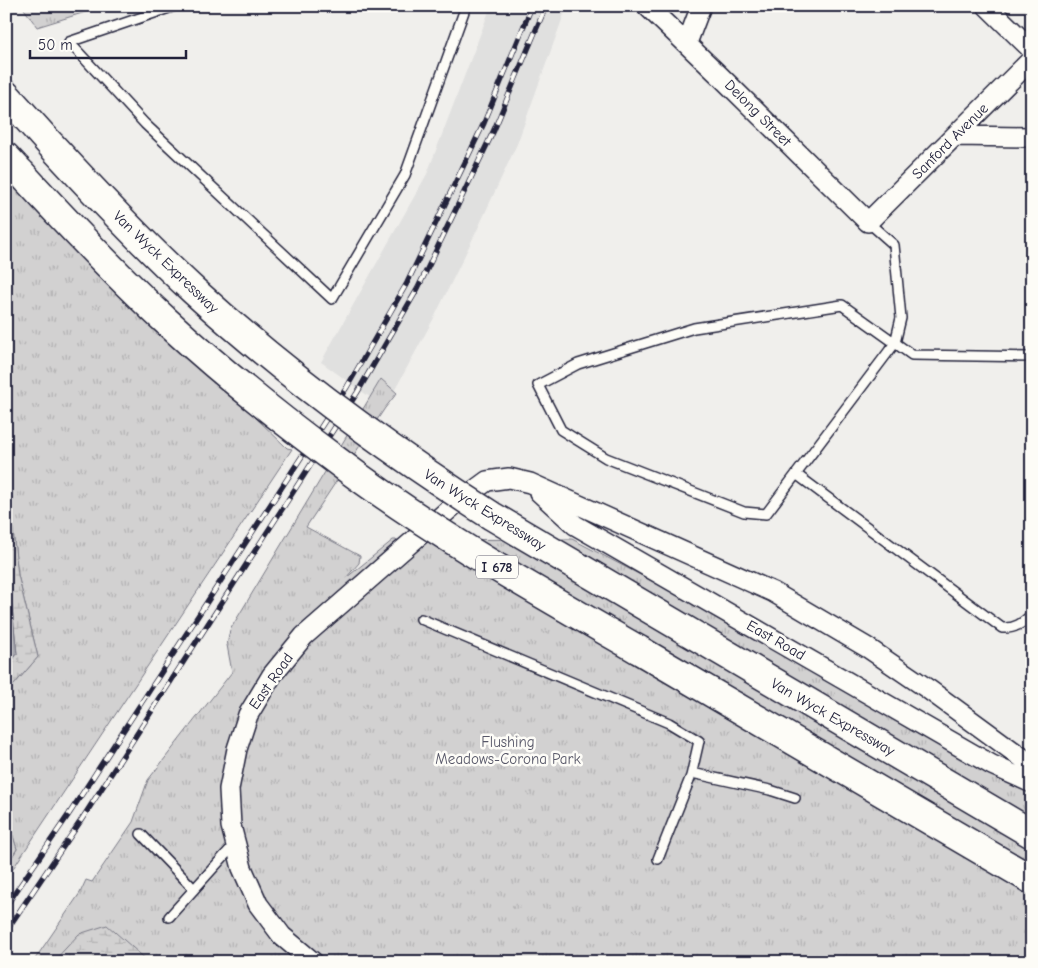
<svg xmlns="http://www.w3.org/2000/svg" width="1038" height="968" viewBox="0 0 1038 968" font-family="'Comic Neue',sans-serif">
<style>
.built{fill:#e0e0df}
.grass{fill:url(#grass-tufts);stroke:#7a7a86}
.wetland{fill:url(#wetland-marsh);stroke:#7a7a86}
.water{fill:url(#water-ripples);stroke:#737381}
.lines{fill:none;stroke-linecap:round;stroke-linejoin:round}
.service-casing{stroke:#22223b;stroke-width:12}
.minor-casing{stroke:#22223b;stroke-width:22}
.motorway-casing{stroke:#22223b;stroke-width:31}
.service{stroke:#fdfcf7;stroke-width:9}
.minor{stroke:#fdfcf7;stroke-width:19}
.motorway{stroke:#fdfcf7;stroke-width:28}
.rail-casing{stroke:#22223b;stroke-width:5.5}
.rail{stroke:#fdfcf7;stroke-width:4;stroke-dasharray:11;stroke-linecap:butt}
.motorway-bridge-casing{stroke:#22223b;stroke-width:31;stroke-linecap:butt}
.motorway-bridge{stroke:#fdfcf7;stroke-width:28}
.labels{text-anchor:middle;stroke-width:5;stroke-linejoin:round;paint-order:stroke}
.shield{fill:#fdfcf7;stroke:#646373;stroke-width:1}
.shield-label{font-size:14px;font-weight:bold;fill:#22223b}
.street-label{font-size:15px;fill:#22223b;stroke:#fdfcf7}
.park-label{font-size:15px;fill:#575768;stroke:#fdfcf7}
</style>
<defs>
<pattern id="grass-tufts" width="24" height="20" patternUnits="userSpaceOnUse" patternTransform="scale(1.25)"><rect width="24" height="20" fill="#d2d1d1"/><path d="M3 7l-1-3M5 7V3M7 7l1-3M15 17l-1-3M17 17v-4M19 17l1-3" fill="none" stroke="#b4b3b4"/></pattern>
<pattern id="wetland-marsh" width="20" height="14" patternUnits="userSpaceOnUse" patternTransform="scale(1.25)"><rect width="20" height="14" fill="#d2d1d1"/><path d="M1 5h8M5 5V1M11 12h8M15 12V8" fill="none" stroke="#b4b3b4"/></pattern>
<pattern id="water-ripples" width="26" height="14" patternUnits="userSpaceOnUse" patternTransform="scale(1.25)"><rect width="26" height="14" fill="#a9a9b0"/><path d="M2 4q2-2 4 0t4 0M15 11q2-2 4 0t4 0" fill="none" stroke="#898990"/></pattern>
</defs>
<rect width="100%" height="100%" fill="#f0efec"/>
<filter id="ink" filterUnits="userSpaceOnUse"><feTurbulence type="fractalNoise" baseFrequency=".02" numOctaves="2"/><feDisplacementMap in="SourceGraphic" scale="10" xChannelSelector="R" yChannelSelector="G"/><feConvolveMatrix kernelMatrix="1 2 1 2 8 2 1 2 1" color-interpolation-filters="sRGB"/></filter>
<g filter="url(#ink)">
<!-- built -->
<path class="built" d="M491 6H567L517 144 479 226 435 316 385 408 321 362 427 174Z"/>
<!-- grass -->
<path class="grass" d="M22 6H105L37 27Z
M6 175 287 448 292 449 6 879V866L17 849 6 814V694L38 657 18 575 6 471Z
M381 379 397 393 385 408 306 527 360 556 359 563 346 578 393 540 572 539 728 621 918 734 1032 793V962H33L80 893 86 880 92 882 133 822 148 780 232 672 227 645 230 630Z"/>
<!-- wetland -->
<path class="wetland" d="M6 471 18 575 38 657 6 694V669L17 654 6 553Z
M6 814 17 849 6 866Z
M107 925 149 962H53L79 934Z"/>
<!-- water -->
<path class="water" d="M6 553 17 654 6 669Z"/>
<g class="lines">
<!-- service casing -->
<g class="service-casing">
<path id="service" d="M175 6 69 42 145 124 332 299 405 175 466 6
M868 222 894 245 901 318 895 343 766 514 744 512 606 458 561 430 538 385 578 364 694 328 842 305 912 355 1032 357
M796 474 1002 628C1015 629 1023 623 1032 614
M421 619 669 723 699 741 691 776 658 859
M692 773 770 790 795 798
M141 834 194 889
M169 917 235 844"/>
</g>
<!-- minor casing -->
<g class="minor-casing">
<path id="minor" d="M647 6 720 76 868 222 1032 59
M987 6 1032 50
M687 43 701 6
M955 136 1032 137
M539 492 575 525 992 765 1032 783
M313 962 282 936 258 904 242 868 231 826 229 789 237 749 248 715 272 675 304 636 453 506 487 481 509 478 530 483 773 592 868 648 928 689 1032 765"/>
</g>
<!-- motorway casing -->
<g class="motorway-casing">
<path id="motorway" d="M6 95 51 145
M6 157 21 173"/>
</g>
<!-- service -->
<use href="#service" class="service"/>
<!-- minor -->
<use href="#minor" class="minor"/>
<!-- motorway -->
<use href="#motorway" class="motorway"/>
<!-- rail casing -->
<g class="rail-casing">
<path id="rail" d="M6 906 69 814 347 387 407 283 484 123 532 6
M6 931 80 822 357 393 418 288 494 130 546 6"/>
</g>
<!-- rail -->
<use href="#rail" class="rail"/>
<!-- motorway-bridge casing -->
<g class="motorway-bridge-casing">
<path id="motorway-bridge" d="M51 145C97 195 144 245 194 291 286 375 387 449 492 516L1032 834
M21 173C67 223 114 273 165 320 218 369 275 415 333 458 429 531 535 590 639 650 770 727 901 804 1032 880"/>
</g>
<!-- motorway-bridge -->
<use href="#motorway-bridge" class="motorway-bridge"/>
</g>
</g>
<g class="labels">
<!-- shield labels -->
<rect class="shield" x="476" y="555.5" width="42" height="23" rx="4"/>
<g class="shield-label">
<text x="497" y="572">I 678</text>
</g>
<!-- street labels -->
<g class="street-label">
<text transform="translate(758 113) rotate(45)" y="5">Delong Street</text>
<text transform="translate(950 141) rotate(-45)" y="5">Sanford Avenue</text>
<text transform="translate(166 262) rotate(44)" y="5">Van Wyck Expressway</text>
<text transform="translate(485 510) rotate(32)" y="5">Van Wyck Expressway</text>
<text transform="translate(776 640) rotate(30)" y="5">East Road</text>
<text transform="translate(271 681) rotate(-55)" y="5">East Road</text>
<text transform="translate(833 717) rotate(30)" y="5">Van Wyck Expressway</text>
</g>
<!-- park labels -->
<g class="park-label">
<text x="508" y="747">Flushing<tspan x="508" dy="17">Meadows-Corona Park</tspan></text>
</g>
</g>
<!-- margin -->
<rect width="1038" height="968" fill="none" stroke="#fdfcf7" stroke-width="25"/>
<rect x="12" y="12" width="1013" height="943" fill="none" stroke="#22223b" stroke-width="2" filter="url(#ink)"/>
<!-- scale -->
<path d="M30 50v8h156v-8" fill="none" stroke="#22223b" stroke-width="2.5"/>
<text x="38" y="50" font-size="15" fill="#22223b" stroke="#fdfcf7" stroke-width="4" paint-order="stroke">50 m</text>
</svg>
